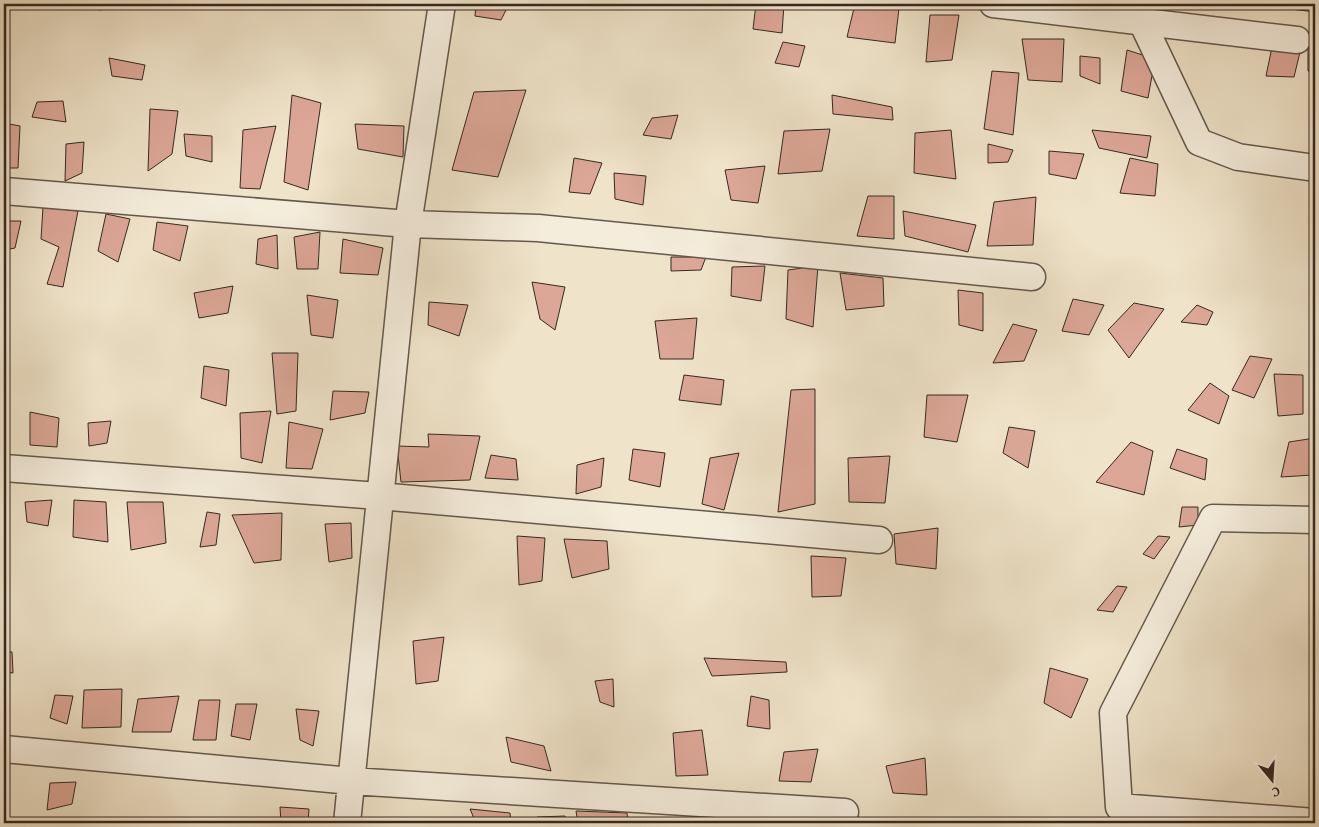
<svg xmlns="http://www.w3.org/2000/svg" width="1319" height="827" viewBox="0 0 1319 827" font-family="'Gentium Book Plus',serif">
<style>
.building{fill:#dca797;stroke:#352921}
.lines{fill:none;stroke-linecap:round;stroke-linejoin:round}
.minor-casing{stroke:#64584b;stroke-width:29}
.minor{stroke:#f5eddc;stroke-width:26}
</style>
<rect width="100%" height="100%" fill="#efe3c9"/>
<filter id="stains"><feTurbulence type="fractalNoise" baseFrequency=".004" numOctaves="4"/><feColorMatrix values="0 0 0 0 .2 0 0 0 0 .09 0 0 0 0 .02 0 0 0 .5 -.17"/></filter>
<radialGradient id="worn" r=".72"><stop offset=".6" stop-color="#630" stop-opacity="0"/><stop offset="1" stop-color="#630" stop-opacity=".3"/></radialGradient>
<!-- building -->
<path class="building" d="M67 4H101V10L67 5Z
M476 4H509L501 20 475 16Z
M618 4H668V8L618 9Z
M756 4H784L782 33 753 29Z
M855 4 899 8 895 43 847 37Z
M1276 4H1315V12L1275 7Z
M930 15H959L952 60 926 62Z
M1022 39H1064L1062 82 1028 80Z
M783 42 805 46 799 67 775 63Z
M1308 45 1315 46V72L1308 71Z
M1272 47 1300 52 1294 77 1266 76Z
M1127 50 1155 59 1148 98 1121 91Z
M1080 56 1100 58V84L1080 76Z
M109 58 145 65 142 80 112 76Z
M992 71 1019 73 1013 135 984 129Z
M526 90 498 177 452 170 474 92Z
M292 95 321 103 308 190 284 182Z
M832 95 892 107 893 120 833 114Z
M63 101 66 122 32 117 37 102Z
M150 109 178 111 172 154 148 171Z
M678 115 671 139 643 135 652 118Z
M4 123 20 126 18 168H4Z
M355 124 404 126 403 157 358 149Z
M276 126 260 189 240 188 243 130Z
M830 129 822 171 778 174 784 131Z
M951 130 956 179 914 173 915 133Z
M1092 130 1151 136 1147 158 1099 148Z
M184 134 212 136V162L186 156Z
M84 142 82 173 65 181 66 144Z
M988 144 1013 150 1008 162 988 163Z
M1049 151 1084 154 1076 179 1049 174Z
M574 158 602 163 590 194 569 192Z
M1130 158 1158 164 1155 196 1120 193Z
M765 166 758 203 731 200 725 170Z
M614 173 646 176 643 205 615 199Z
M868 196H894V239L857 236Z
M1036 197 1033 245 987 246 994 202Z
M43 207 78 211 63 287 47 284 59 247 41 239Z
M903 211 976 225 968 252 905 236Z
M106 214 130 219 118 262 98 251Z
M4 221H21L15 248 4 250Z
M157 222 188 226 180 261 153 250Z
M320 232 318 269H297L294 237Z
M277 235 278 269 256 264 258 239Z
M343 239 383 248 378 275 340 273Z
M671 257H706L701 270 671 271Z
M765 266 761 301 731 296 732 267Z
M818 266 813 327 786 319 788 270Z
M840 273 883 278 884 306 846 310Z
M532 282 565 287 555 330 540 319Z
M233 286 228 313 199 318 194 293Z
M958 290 983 293V331L959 325Z
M307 295 338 300 333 338 311 335Z
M1073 299 1104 305 1089 335 1062 331Z
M429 302 468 305 459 336 428 325Z
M1134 303 1164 309 1129 358 1108 330Z
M1197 305 1213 312 1207 325 1181 322Z
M697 318 693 359H660L655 321Z
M1013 324 1037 330 1024 361 993 363Z
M272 353H298L296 411 277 414Z
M1250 356 1272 359 1254 398 1232 390Z
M204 366 229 370 226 406 201 398Z
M1274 374 1303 375V414L1278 416Z
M684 375 724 380 721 405 679 400Z
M1210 383 1229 396 1219 424 1188 410Z
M815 389V504L778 512 791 390Z
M333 391 369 392 365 413 330 420Z
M927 395H968L957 442 924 437Z
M271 411 262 463 241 458 240 413Z
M30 412 59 418 57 447 30 445Z
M111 421 107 443 89 446 88 423Z
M289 422 323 429 312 469 286 468Z
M1009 427 1035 431 1028 468 1003 453Z
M428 434 480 436 470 480 401 482 397 446 429 447Z
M1315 438V465L1313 475 1281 477 1289 442Z
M1131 442 1153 451 1144 495 1096 482Z
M633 449 665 453 660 487 629 480Z
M1177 449 1207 459 1205 480 1170 468Z
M739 453 724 510 702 504 710 458Z
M491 455 516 459 518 480 485 478Z
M890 456 885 503 849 502 848 458Z
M604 458 601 487 576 494 577 465Z
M52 500 48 526 27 522 25 502Z
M74 500 106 502 108 542 73 537Z
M127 502H163L166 543 131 550Z
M1182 507H1198V525L1179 527Z
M207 512 220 514 216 545 200 547Z
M282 513 281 560 254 563 232 515Z
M351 523 352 558 329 562 325 524Z
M938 528 936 569 896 564 894 534Z
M517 536 545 538 542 581 519 585Z
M1158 536 1170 537 1154 559 1143 554Z
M564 539 607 541 609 569 572 578Z
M811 556 846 558 841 596 812 597Z
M1117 586 1127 587 1113 612 1097 610Z
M444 637 438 681 416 684 413 641Z
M4 651 12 652 13 673 4 672Z
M704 658 786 662 787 672 712 676Z
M1050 668 1088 679 1071 718 1044 703Z
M613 679 614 707 600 702 595 681Z
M122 689 121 727 82 728 84 690Z
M55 695 73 696 67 724 50 718Z
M179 696 171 732H132L138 699Z
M751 696 769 700 770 729 747 726Z
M199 700H220L216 740H193Z
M236 704H257L250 740 231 736Z
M296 709 319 711 313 746 300 740Z
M702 730 708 775 676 776 673 733Z
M506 737 544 746 551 771 511 762Z
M818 749 811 782 779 781 784 752Z
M925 758 927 795 893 793 886 766Z
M76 782 72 804 47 810 50 783Z
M280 807 309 809 308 823H281Z
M470 809 510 813 511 823H476Z
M576 811 627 813 628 823H578Z
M565 816 567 823H536L537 817Z"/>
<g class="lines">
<!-- minor casing -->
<g class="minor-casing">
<path id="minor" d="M993 4 1297 40
M1142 22 1199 142 1238 157 1315 168
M4 191 408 224 538 228 1032 277
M4 468 379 496 879 540
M1315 520 1213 518 1113 713 1119 807 1315 822
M4 749 351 781 845 812
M347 823 408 224 442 4"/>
</g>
<!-- minor -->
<use href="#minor" class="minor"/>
</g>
<!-- margin -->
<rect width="1319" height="827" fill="none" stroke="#efe3c9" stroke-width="20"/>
<rect x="5" y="5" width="1309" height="817" fill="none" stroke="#352921" stroke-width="2.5"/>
<rect x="10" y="10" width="1299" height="807" fill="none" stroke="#352921"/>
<!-- north arrow -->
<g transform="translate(1272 780) rotate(162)" stroke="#f5eddc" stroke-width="4" paint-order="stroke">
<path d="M0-4L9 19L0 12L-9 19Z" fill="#352921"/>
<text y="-8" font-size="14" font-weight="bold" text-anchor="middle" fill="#352921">С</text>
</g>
<rect width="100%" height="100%" filter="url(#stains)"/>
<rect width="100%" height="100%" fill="url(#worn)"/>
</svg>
